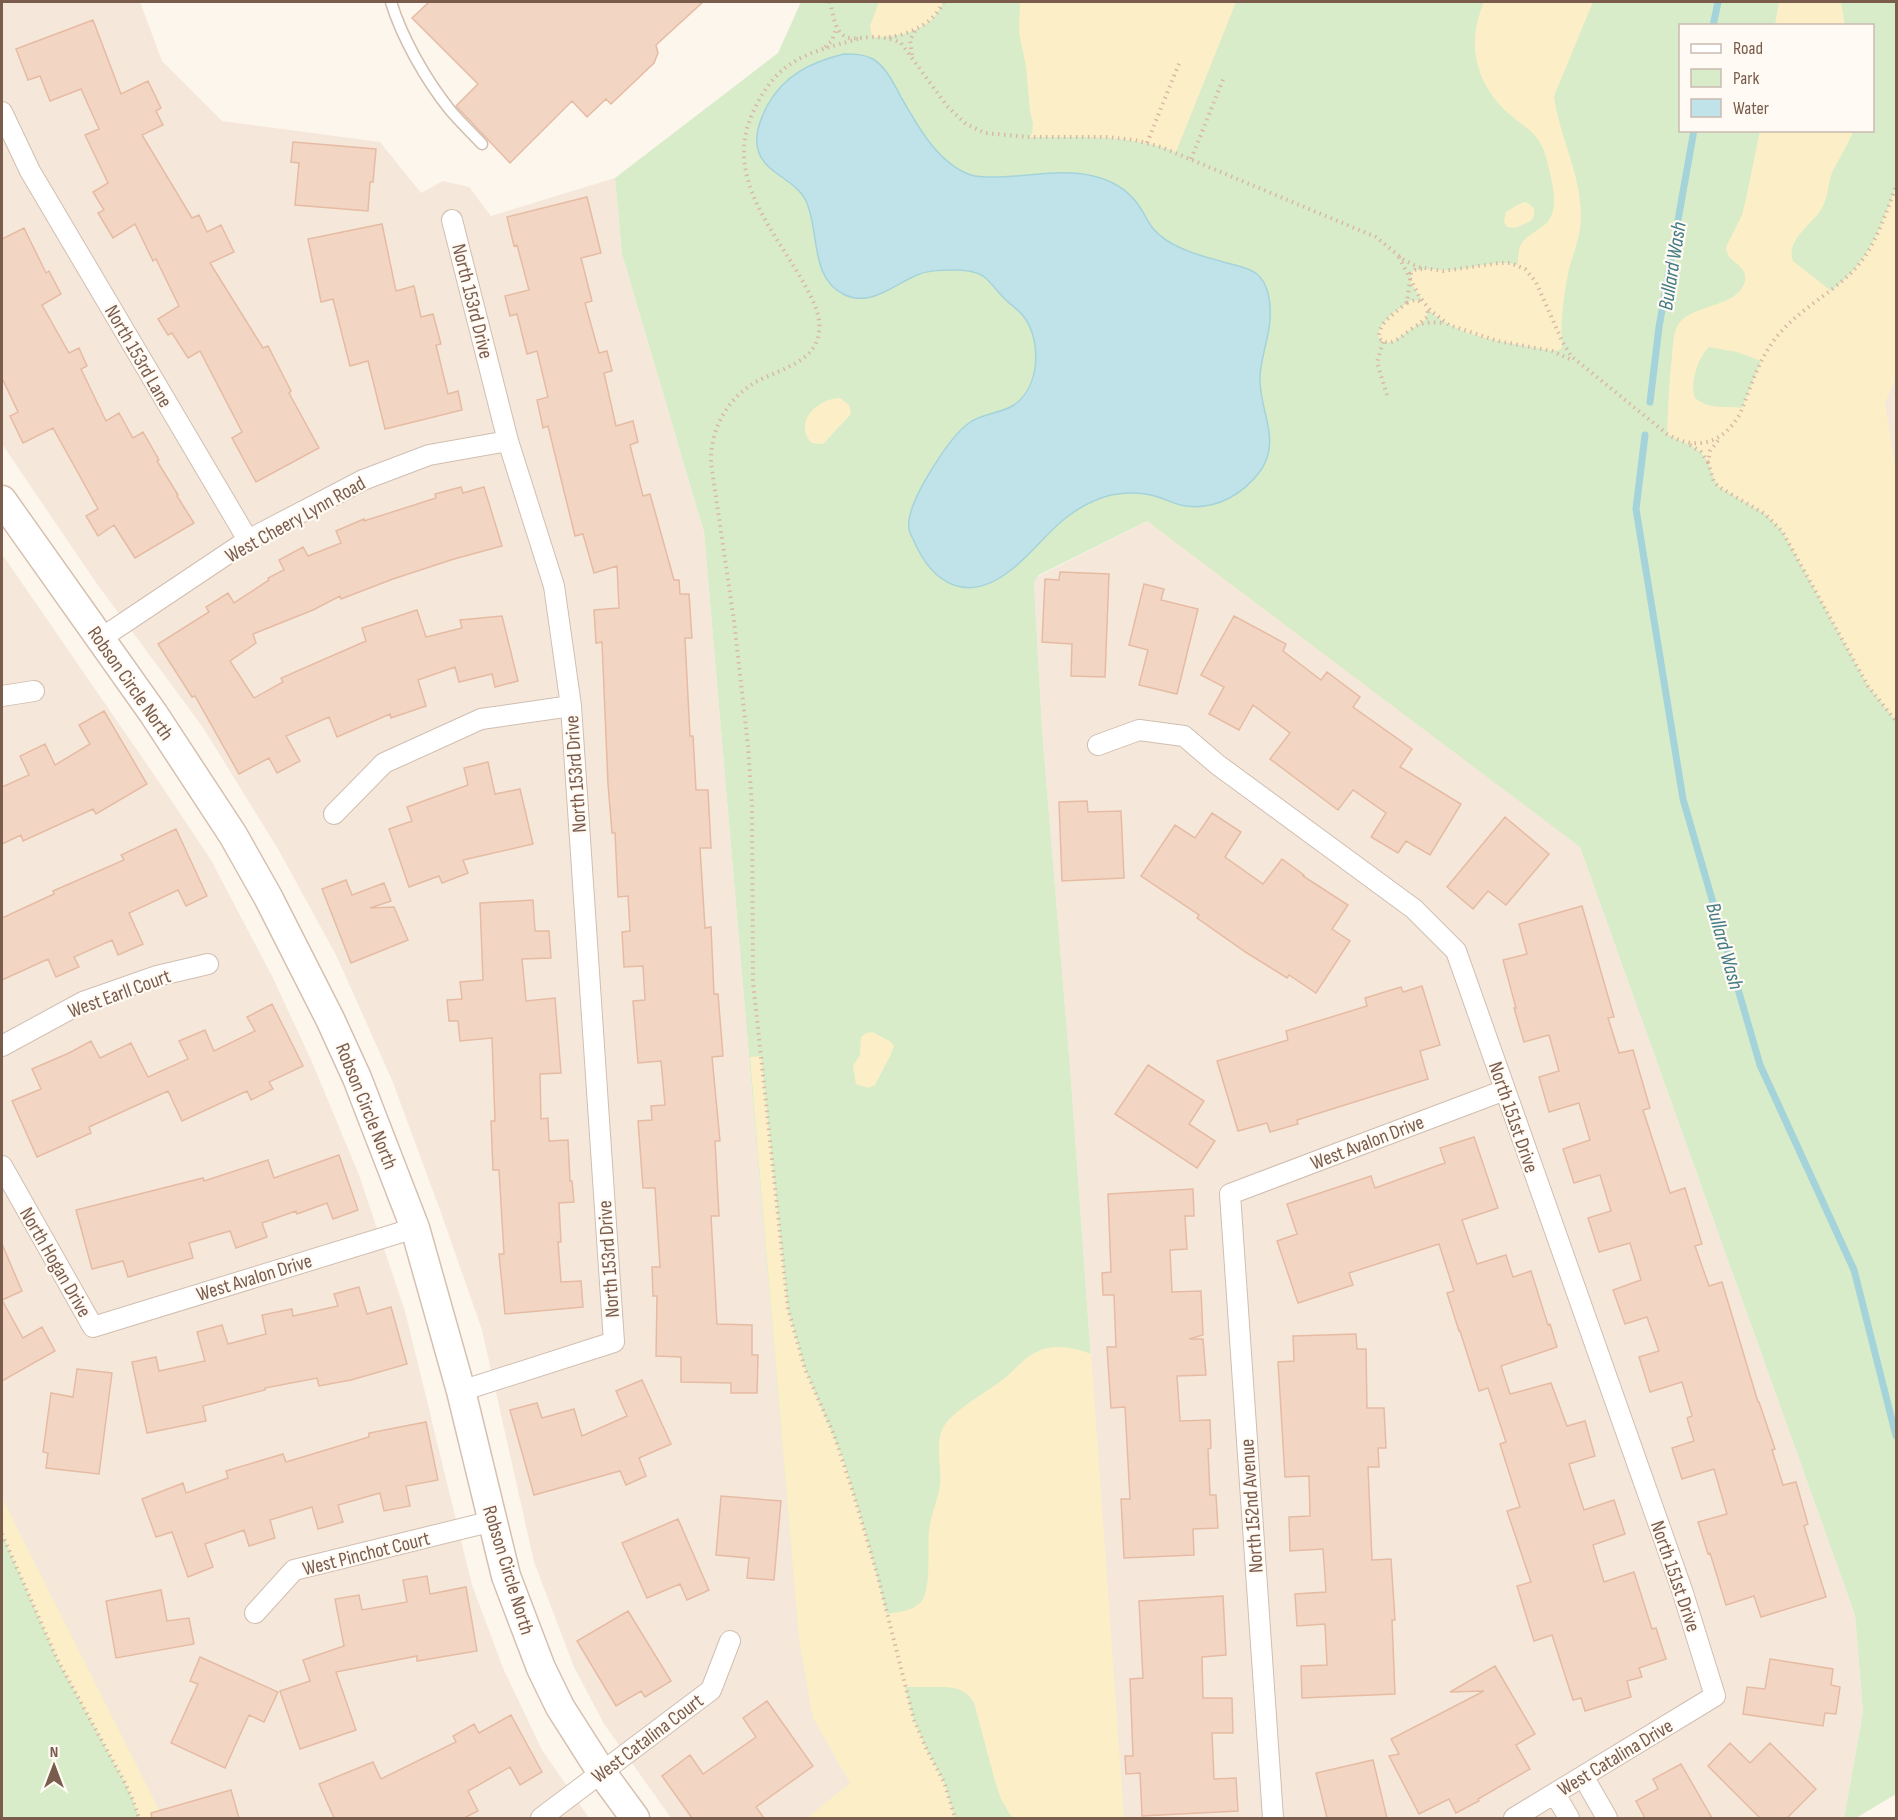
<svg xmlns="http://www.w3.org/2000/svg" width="1898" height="1820" viewBox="0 0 1898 1820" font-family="'Sofia Sans Condensed',sans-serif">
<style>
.residential{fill:#f5e8da}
.green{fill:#d8ecc9;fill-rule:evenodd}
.sand{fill:#fcefc7;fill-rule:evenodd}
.water{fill:#bfe3e8;stroke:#a5d3da;stroke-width:1.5}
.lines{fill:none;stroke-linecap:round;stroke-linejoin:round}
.stream{stroke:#a5d3da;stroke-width:7}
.building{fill:#f3d5c3;stroke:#e6bba3;stroke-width:1.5}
.lane-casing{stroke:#d1beb0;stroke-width:13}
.street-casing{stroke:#d1beb0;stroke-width:22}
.secondary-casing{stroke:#d6c0b0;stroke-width:31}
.path{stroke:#d9b8a5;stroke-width:4;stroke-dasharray:1.5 4.5;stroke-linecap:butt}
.lane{stroke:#fff;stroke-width:10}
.street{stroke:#fff;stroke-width:20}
.secondary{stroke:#fff;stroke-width:28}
.labels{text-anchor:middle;stroke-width:4.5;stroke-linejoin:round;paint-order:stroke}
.street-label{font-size:20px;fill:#7a5c4d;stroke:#fffaf3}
.water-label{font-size:21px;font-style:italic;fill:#437c86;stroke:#fffaf3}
</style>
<rect width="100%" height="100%" fill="#fdf6ec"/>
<!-- residential -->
<path class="residential" d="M2 2H140L162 61 222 121 380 142 421 193 443 181 469 187 491 216 615 178 622 254 704 532 799 1639 813 1718 850 1783 807 1818H671L604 1724 574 1667 534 1562 482 1330 440 1210 392 1080 336 955 278 849 202 726 97 584 2 444Z
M1896 377V472L1885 403Z
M1147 521 1504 775 1580 847 1855 1615 1863 1712 1844 1818H1124L1071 1080 1042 729 1034 583 1039 576Z
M2 554 157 779 211 860 273 978 312 1062 359 1175 405 1311 472 1585 503 1668 542 1750 589 1818H163L2 1498Z"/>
<!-- green -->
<path class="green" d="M801 2H1896V377L1885 403 1896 472V1794L1856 1818H1844L1863 1712 1855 1615 1580 847 1147 521 1039 575 1034 583 1042 729 1071 1080 1124 1818H807L850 1783 813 1718 799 1639 704 532 622 254 615 178 778 53ZM1680 26H1872V130H1680Z
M2 1498 163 1818H2Z"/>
<!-- sand -->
<path class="sand" d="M879 2H943C934 30 898 38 872 37L870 26Z
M1020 2H1236L1176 152C1124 133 1082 138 1028 137L1032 134 1033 123 1030 111 1026 66 1019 33Z
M1484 2H1593L1554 96C1559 136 1581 174 1581 216 1581 234 1574 252 1569 269 1564 293 1560 322 1562 347L1560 350 1552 351C1510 342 1460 340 1428 309L1426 319 1393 342H1383L1378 336C1380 320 1399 308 1412 300L1423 301 1409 280 1413 271C1424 267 1438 271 1451 270 1473 269 1495 259 1518 265 1518 243 1521 241 1539 229 1542 226 1547 224 1549 220 1560 204 1550 174 1546 157 1538 131 1527 130 1508 113 1475 83 1466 43 1484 2Z
M1779 2H1841L1845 25H1775Z
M1760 131H1853C1848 146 1838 159 1832 173 1828 185 1828 198 1821 210 1811 225 1785 241 1793 261L1831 291C1870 261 1879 230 1896 187V377L1885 403 1896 472V721L1868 686 1782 531 1765 514 1719 487C1712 479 1712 470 1707 461 1699 445 1681 443 1667 434 1668 408 1669 382 1672 356 1673 346 1673 334 1678 325 1690 304 1739 308 1745 281 1748 264 1726 263 1726 247L1742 215 1745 203ZM1709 347 1737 352 1761 361 1742 408C1724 405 1711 411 1695 398 1689 383 1698 358 1709 347Z
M1526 202 1534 208V216L1531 221 1515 228 1507 227 1504 222 1506 212C1511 209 1521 202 1526 202Z
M840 398 849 405 851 414 823 444 812 443C792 423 818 398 840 398Z
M872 1032 890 1041 894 1046 891 1054 875 1085 868 1088 856 1084 853 1066 860 1055 861 1037 866 1033Z
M761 1056 788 1309 805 1369 843 1459 864 1528 887 1614C898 1612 913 1611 921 1602 932 1589 927 1548 929 1530 931 1514 938 1500 940 1485 942 1468 935 1446 942 1430 950 1411 989 1391 1005 1378 1016 1368 1027 1355 1041 1350 1058 1344 1075 1348 1091 1354L1124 1818H1012L1001 1799 995 1781 974 1703C964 1685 948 1687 930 1687 922 1687 913 1687 905 1687L914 1720 926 1748 944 1782 955 1818H807L850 1783 813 1718 799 1639 750 1057Z
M2 1498 163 1818H139L133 1800 124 1781 57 1659 2 1534Z"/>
<!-- water -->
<path class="water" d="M844 54C854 54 864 54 873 59 886 67 894 84 901 97 917 125 938 164 971 175 981 178 991 177 1000 177 1032 176 1066 168 1097 177 1112 181 1127 190 1137 203 1148 218 1149 229 1166 240 1183 251 1202 256 1220 261 1232 265 1247 266 1257 274 1269 284 1271 304 1270 319 1269 338 1261 357 1260 376 1258 409 1282 438 1261 470 1244 494 1216 510 1186 506 1176 505 1168 500 1158 497 1143 492 1127 492 1111 495 1095 499 1080 507 1067 517 1047 532 1032 554 1011 570 968 604 933 586 913 539 909 532 908 528 909 521 911 497 950 436 969 423 983 413 1000 414 1014 405 1040 387 1042 341 1024 317 1018 309 1009 304 1003 297 996 290 991 282 983 276 975 271 965 270 955 270 942 270 929 270 917 275 895 284 871 307 845 295 809 279 820 230 806 201 796 180 767 174 759 153 753 137 760 120 767 106 784 75 811 62 844 54Z"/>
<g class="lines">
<!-- stream -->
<path class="stream" d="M1713 26 1718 2
M1650 402 1659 327 1694 130
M1645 435 1636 509 1683 799 1760 1065 1854 1270 1896 1436"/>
</g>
<!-- building -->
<path class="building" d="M429 2H703L656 45 658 53 654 63 611 104 606 99 587 117 572 101 510 163 456 106 478 84 412 18Z
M93 20 121 94 148 81 161 108 156 111 163 125 142 135 192 218 199 215 207 232 221 225 234 252 210 263 263 348 268 346 291 391 289 393 319 448 256 482 232 438 242 432 200 351 188 358 172 333 168 335 158 319 179 306 156 259 153 261 135 224 113 238 98 213 104 210 93 192 108 183 85 135 99 129 81 89 50 101 40 76 28 80 16 49Z
M293 142 376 149 373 182H370L368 211 295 205 299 163 291 162Z
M587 197 601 253 581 258 592 301 585 303 599 353 607 351 612 371 604 373 616 426 633 421 638 442 630 445 643 496 650 494 674 580H679L680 594H689L692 638H685L690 736H693L696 790H708L711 848H700L705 928 711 927 714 994H718L723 1056 712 1057 720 1141H715L719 1216H711L717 1324 752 1325V1355H758L757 1393H731V1383L681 1382V1357L656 1356 657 1296H653L652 1267H660L655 1188H643L638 1121 652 1120 651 1106 665 1105 661 1061 638 1063 633 1001 645 1000 643 966 624 967 622 932 630 931 628 896 618 897 615 833H612L608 784 602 642 596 643 594 610 619 608 617 566 594 573 583 534 575 536 548 426 543 428 537 400 548 397 537 351 527 354 517 314 510 316 505 296 529 290 517 245 514 246 507 217Z
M382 224 396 291 414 286 421 317 433 314 441 344 436 345 448 394 458 391 462 410 385 429 368 361 350 366 333 299 321 302 308 239Z
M24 228 46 273 49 271 61 294 42 305 69 353 79 348 87 366 81 369 106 421 119 413 133 438 143 432 159 460 157 461 178 495 177 496 194 523 135 558 114 525 98 536 86 516 98 509 53 428 23 443 10 416 18 412 2 378V239Z
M461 487 463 493 484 487 502 546 454 559 393 579 341 599 340 596 313 610 253 634 256 643 230 661 254 698 283 682 281 678 366 641 362 628 417 610 426 637 462 628 460 620 502 616 518 681 495 687 492 674 459 682 455 667 418 680 426 706 391 718 390 714 337 737 329 717 286 736 300 761 277 773 269 758 239 774 195 696 192 697 158 644 209 612 206 607 228 593 234 603 269 580 268 578 284 570 279 560 303 547 308 556 341 543 336 531 364 519V521L436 498 435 494Z
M1060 572 1109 574 1105 677 1071 676 1072 644 1042 642 1045 579 1059 580Z
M1144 584 1164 589 1161 600 1198 609 1177 694 1139 685 1148 650 1129 645Z
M1234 616 1286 644 1283 651 1321 680 1327 672 1360 697 1353 707 1412 749 1400 767 1461 804 1430 855 1406 841 1398 853 1371 837 1386 813 1353 790 1338 810 1270 759 1290 733 1253 705 1239 730 1209 714 1224 687 1201 675Z
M104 711 147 784 96 814 93 809 23 841 21 835 2 844V787L29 775 20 756 45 744 55 765 90 744 79 725Z
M488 762 495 794 520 789 533 844 463 860 468 873 442 883 439 876 409 887 389 829 412 821 407 807 468 785 464 768Z
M1087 801 1088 812 1121 811 1124 878 1062 881 1059 802Z
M1212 813 1241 832 1225 857 1263 884 1282 859 1304 875 1303 876 1348 905 1332 929 1350 941 1316 993 1289 975 1287 978 1247 953 1197 918 1199 915 1141 876 1175 825 1195 838Z
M1505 817 1549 854 1506 905 1488 891 1473 909 1447 887Z
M176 829 207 896 186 906 178 890 129 913 143 944 118 955 112 940 74 957 79 967 56 977 48 959 2 980V918L54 894 53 891 124 860 121 855Z
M346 880 352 895 384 883 391 901 370 908 394 907 408 940 351 963 322 889Z
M533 900 535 931H549L551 958 522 959 526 1001 555 998 561 1073 540 1074 541 1119 548 1118 549 1141 568 1140 570 1181H572L574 1202 559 1203 561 1242H558L561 1282 581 1281 583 1307 505 1314 499 1254H504L499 1170H493L491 1121H495L492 1038 460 1041 458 1021H449L447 1000 462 999 460 982 483 980 480 903Z
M1582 906 1614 1017 1608 1018 1619 1053 1633 1050 1650 1108 1643 1110 1670 1193 1685 1188 1702 1244 1695 1246 1709 1286 1722 1282 1758 1402H1759L1775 1449 1772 1450 1783 1485 1796 1482 1808 1524 1804 1526 1826 1597 1761 1617 1754 1596 1726 1605 1710 1553 1708 1554 1698 1522 1727 1514 1714 1469 1682 1479 1672 1448 1694 1441 1687 1418 1692 1416 1682 1382 1650 1392 1639 1357 1659 1351 1647 1317 1625 1324 1613 1290 1641 1280 1630 1243 1599 1252 1588 1218 1611 1211 1600 1175 1574 1183 1563 1149 1590 1140 1579 1103 1549 1112 1539 1077 1559 1071 1549 1035 1524 1042 1514 1008H1516L1503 960 1527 954 1519 924Z
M1422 986 1440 1045 1420 1051 1428 1079 1297 1120 1298 1124 1270 1132 1267 1123 1238 1131 1217 1061 1288 1040 1286 1031 1367 1006 1365 998 1401 987 1403 992Z
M272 1004 303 1066 269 1082 273 1089 251 1100 247 1091 182 1121 168 1091 89 1127 91 1133 37 1157 12 1101 41 1089 32 1069 69 1053 91 1041 100 1058 131 1043 148 1077 188 1059 179 1041 205 1030 214 1051 255 1031 247 1017Z
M1148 1065 1204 1101 1189 1124 1215 1141 1197 1168 1115 1114Z
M1474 1137 1498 1208 1462 1220 1477 1264 1506 1255 1513 1277 1531 1271 1548 1325 1550 1324 1557 1347 1501 1366 1510 1394 1551 1383 1567 1426 1585 1421 1595 1456 1569 1464 1584 1510 1614 1500 1625 1534 1593 1545 1604 1582 1634 1572 1652 1629 1656 1628 1666 1659 1639 1668 1642 1677 1627 1681 1631 1697 1585 1711 1581 1698 1573 1700 1552 1635 1534 1641 1517 1586 1531 1582 1507 1511 1520 1507 1500 1444 1506 1442 1488 1388 1479 1391 1460 1331H1459L1447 1293 1454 1291 1439 1244 1349 1273 1353 1285 1298 1303 1277 1241 1297 1234 1287 1204 1371 1176 1375 1188 1425 1170 1445 1163 1440 1148Z
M339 1155 358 1210 333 1219 327 1203 297 1214 296 1211 262 1223 267 1237 236 1248 230 1231 189 1243 193 1258 128 1277 123 1261 92 1269 76 1210 203 1178 204 1181 268 1160 274 1178Z
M1193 1189 1194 1216H1185L1187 1249 1170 1250 1172 1292 1201 1291 1203 1335 1189 1339H1203L1206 1375 1177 1376 1180 1421 1210 1420 1211 1448 1208 1449 1210 1495H1216L1218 1528 1193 1529 1194 1555 1124 1558 1121 1499H1130L1125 1407 1111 1408 1107 1347H1116L1114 1295H1103L1102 1273 1111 1272 1108 1194Z
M2 1244 22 1291 2 1300Z
M359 1287 367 1314 391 1307 407 1364 351 1380 319 1386 317 1378 265 1388V1390L203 1406 206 1421 147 1433 132 1362 156 1357 159 1371 205 1361 197 1332 222 1325 228 1344 266 1334 262 1315 292 1309 293 1316 338 1306 334 1294Z
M2 1300 23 1338 42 1327 55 1351 2 1381Z
M1356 1334 1357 1349H1366L1367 1408H1384L1386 1448H1378L1379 1467H1368L1372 1560 1391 1559 1395 1620H1392L1395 1694 1302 1698 1301 1666 1327 1665 1325 1624 1297 1626 1295 1594 1326 1592 1323 1549 1290 1551 1289 1517 1310 1516 1309 1476 1285 1477 1278 1362 1294 1361 1293 1336Z
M77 1369 112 1373 99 1474 46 1468 48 1453 43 1452 51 1393 73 1397Z
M642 1380 671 1444 639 1458 646 1476 626 1485 620 1471 534 1495 510 1410 537 1403 542 1418 574 1409 582 1436 627 1416 616 1391Z
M426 1422 438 1480 406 1486 410 1506 384 1511 380 1493 338 1505 343 1522 318 1529 312 1507 270 1520 275 1538 249 1546 244 1530 205 1544 213 1567 188 1577 172 1532 156 1537 142 1499 183 1483 186 1493 228 1478 226 1471 283 1454 286 1462 369 1437V1433Z
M721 1496 781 1501 774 1580 747 1578 749 1558 716 1555Z
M678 1519 709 1590 687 1600 680 1584 647 1598 622 1543Z
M427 1576 430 1594 466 1587 477 1651 417 1661V1656L336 1672 356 1730 300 1749 280 1691 310 1681 303 1660 344 1646 335 1599 359 1595 362 1610 407 1602 403 1580Z
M161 1590 167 1621 189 1618 194 1644 116 1658 106 1601Z
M1223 1596 1226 1655 1202 1657 1203 1698H1232L1233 1733H1212L1214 1779 1236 1778 1238 1811 1142 1816 1140 1773 1126 1774 1125 1756H1133L1130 1679 1143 1678 1139 1601Z
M628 1611 671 1681 645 1697 641 1691 616 1706 577 1641Z
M200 1657 278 1692 264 1722 249 1715 225 1768 171 1743 198 1684 190 1681Z
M1770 1659 1833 1669 1831 1685 1840 1687 1836 1714 1825 1713 1823 1726 1743 1714 1747 1687 1765 1689Z
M1495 1666 1535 1734 1516 1745 1530 1769 1478 1799 1479 1801 1456 1813 1449 1799 1419 1814 1389 1756 1399 1754 1391 1739 1484 1691 1450 1692Z
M767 1701 813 1766 756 1807 764 1818H692L662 1776 690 1755 703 1774 756 1737 743 1718Z
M511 1715 542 1772 520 1785 510 1767 468 1791 478 1811 464 1818H334L319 1784 373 1762 381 1779 456 1742 453 1736 474 1724 479 1733Z
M1730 1743 1750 1763 1770 1743 1816 1789 1787 1818H1760L1708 1766Z
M1373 1760 1387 1818H1327L1316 1773Z
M1681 1764 1712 1818H1645L1636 1801 1658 1789 1653 1779Z
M231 1790 239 1818H152L151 1813Z"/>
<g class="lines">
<!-- lane casing -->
<g class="lane-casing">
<path id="lane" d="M391 2C402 38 426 80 450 110 460 122 472 133 482 144"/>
</g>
<!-- street casing -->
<g class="street-casing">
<path id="street" d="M2 112 30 171 248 540
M452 220 508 441 554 586 571 706 614 1342 461 1391
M100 639 248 540 363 480 429 455 508 441
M2 696 34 691
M1098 745 1139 730 1184 736 1218 765 1414 909 1456 951 1682 1590 1715 1696 1514 1818
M334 814 384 763 481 719 571 706
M2 1046 83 1002 157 976 208 964
M2 1166 93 1327 415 1228
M255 1613 294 1570 493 1521
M1583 1776 1607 1818
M1555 1794 1569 1818
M541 1818 711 1690 730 1641
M1273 1818 1230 1194 1505 1090"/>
</g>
<!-- secondary casing -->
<g class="secondary-casing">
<path id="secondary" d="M2 500 153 713 233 835 268 897 330 1019 357 1078 415 1228 461 1391 506 1576 525 1626 541 1668 560 1707 602 1773 635 1818"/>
</g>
<!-- path -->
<path class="path" d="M830 2C832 9 833 18 836 25 843 44 858 37 873 37 883 37 893 39 901 43L947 106 966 124 985 133 1028 137H1106L1135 140 1161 147 1376 237 1404 260 1418 267 1443 271 1500 263H1510L1525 269 1536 282 1562 341 1571 356 1667 434C1697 452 1723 443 1740 414 1750 389 1758 361 1775 339 1795 312 1828 296 1852 272 1875 249 1884 217 1896 187
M889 37C909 35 936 22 943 2
M858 39C807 53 778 59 754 110 721 177 777 233 807 289 814 303 821 316 819 332 816 363 776 370 754 383 726 400 710 431 711 463L734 621 748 746 752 806 753 982 788 1309 805 1369 834 1435 853 1492 878 1577 914 1720 926 1748 944 1782 955 1818
M825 47 832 41 836 29
M912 55 910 40 916 29
M1147 143 1180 61
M1191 159 1224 77
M1399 257 1419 296 1430 310 1449 325 1498 341 1552 351 1572 360
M1422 269 1415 270 1411 273 1407 302C1397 313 1378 321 1379 338 1392 351 1405 331 1418 325 1426 322 1434 322 1442 323
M1407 303 1415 300 1422 302
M1421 322 1427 317 1428 309
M1383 342 1377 362 1387 395
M1690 445 1701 452 1708 462 1710 451 1720 438
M1708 462 1714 482 1719 487 1765 514 1782 531 1868 686 1896 721
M2 1534 57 1659 124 1781 133 1800 139 1818"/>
<!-- lane -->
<use href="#lane" class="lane"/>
<!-- street -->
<use href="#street" class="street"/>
<!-- secondary -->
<use href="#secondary" class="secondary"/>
</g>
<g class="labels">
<!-- street labels -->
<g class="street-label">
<text transform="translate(473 301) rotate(76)" y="7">North 153rd Drive</text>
<text transform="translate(139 356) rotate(60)" y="7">North 153rd Lane</text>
<text transform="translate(295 519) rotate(-29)" y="7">West Cheery Lynn Road</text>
<text transform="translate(131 683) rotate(55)" y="7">Robson Circle North</text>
<text transform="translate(575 774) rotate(-94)" y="7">North 153rd Drive</text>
<text transform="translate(119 993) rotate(-20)" y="7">West Earll Court</text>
<text transform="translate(367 1106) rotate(68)" y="7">Robson Circle North</text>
<text transform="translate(1514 1117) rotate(71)" y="7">North 151st Drive</text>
<text transform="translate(1367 1142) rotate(-21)" y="7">West Avalon Drive</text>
<text transform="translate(608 1259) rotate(-94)" y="7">North 153rd Drive</text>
<text transform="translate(56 1262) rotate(60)" y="7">North Hogan Drive</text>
<text transform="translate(254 1277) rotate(-17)" y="7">West Avalon Drive</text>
<text transform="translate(1251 1506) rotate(-94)" y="7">North 152nd Avenue</text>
<text transform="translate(366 1553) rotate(-14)" y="7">West Pinchot Court</text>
<text transform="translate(509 1570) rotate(73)" y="7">Robson Circle North</text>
<text transform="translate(1676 1576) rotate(71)" y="7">North 151st Drive</text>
<text transform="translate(647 1738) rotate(-37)" y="7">West Catalina Court</text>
<text transform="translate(1615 1757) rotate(-31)" y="7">West Catalina Drive</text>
</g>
<!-- water labels -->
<g class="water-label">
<text transform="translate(1672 266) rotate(-81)" y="7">Bullard Wash</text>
<text transform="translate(1725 946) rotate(74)" y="7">Bullard Wash</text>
</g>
</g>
<!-- border -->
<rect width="1898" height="1820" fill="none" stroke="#7a5c4d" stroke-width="6"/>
<!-- legend -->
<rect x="1679" y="24" width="195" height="108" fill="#fffaf3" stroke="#cabbb1" stroke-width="1.5"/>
<rect x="1691" y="44" width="30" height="9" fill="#ffffff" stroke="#cabbb1" stroke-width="1.5"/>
<text x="1733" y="54" font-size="18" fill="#7a5c4d">Road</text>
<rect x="1691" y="69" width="30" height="18" fill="#d8ecc9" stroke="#cabbb1" stroke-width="1.5"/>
<text x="1733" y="84" font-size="18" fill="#7a5c4d">Park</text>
<rect x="1691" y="99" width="30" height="18" fill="#bfe3e8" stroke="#cabbb1" stroke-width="1.5"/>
<text x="1733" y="114" font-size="18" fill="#7a5c4d">Water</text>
<!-- north arrow -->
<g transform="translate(54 1766)" stroke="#fffaf3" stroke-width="4.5" paint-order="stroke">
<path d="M0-4.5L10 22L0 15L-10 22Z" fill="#7a5c4d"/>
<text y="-9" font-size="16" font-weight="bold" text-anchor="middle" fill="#7a5c4d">N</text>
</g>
</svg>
